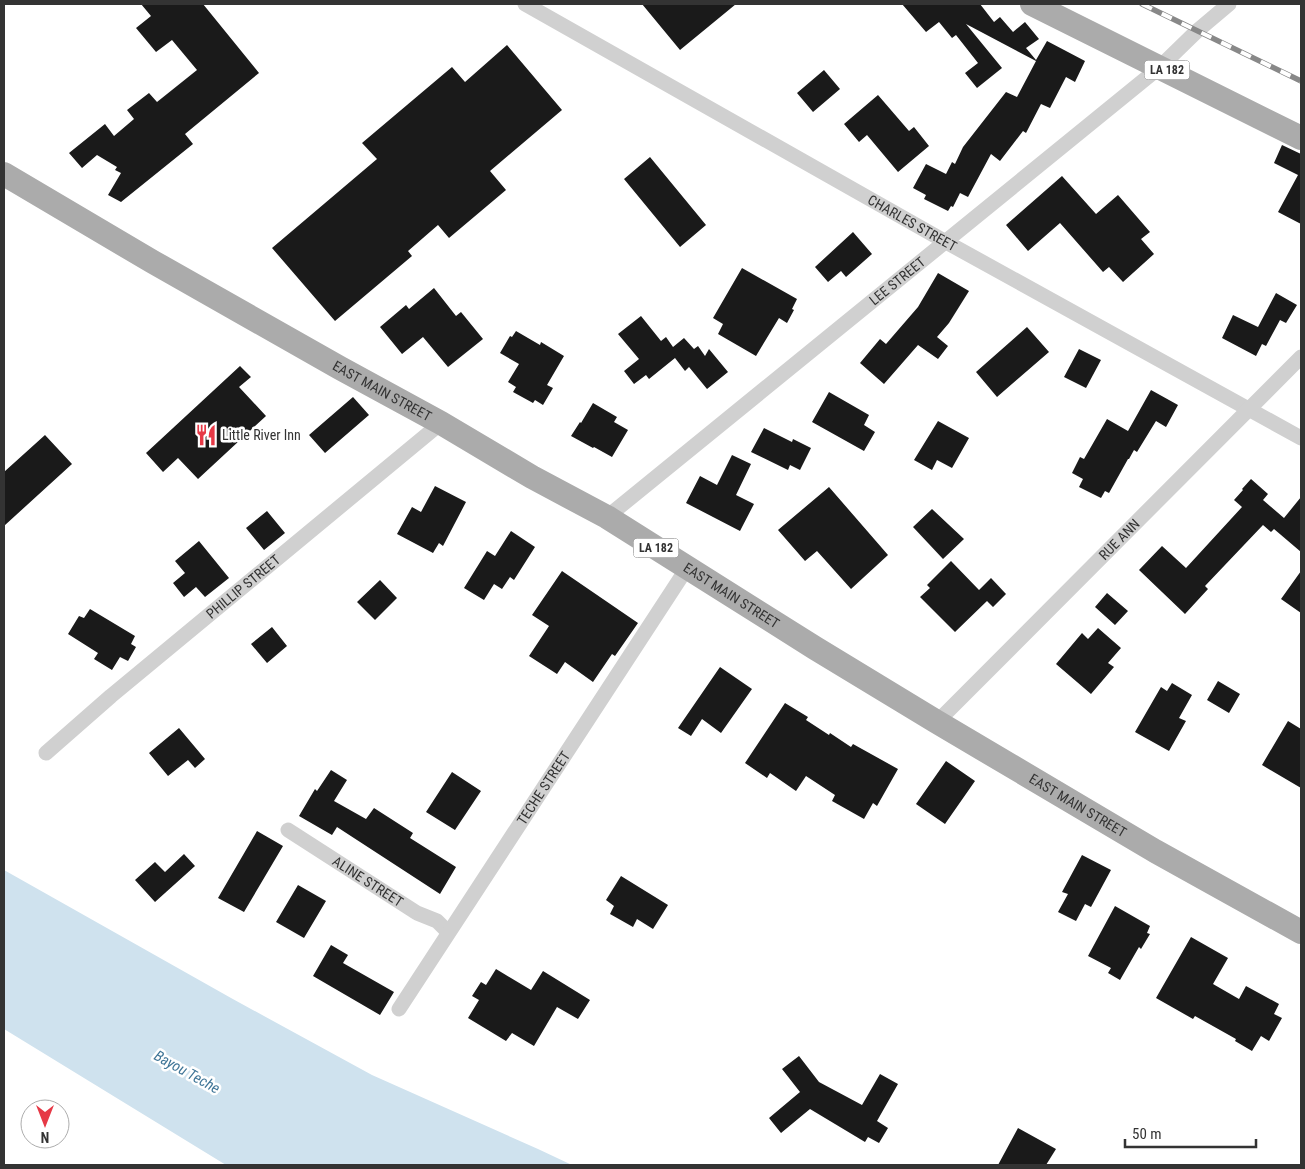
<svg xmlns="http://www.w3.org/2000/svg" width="1305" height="1169" viewBox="0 0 1305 1169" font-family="'Roboto Condensed',sans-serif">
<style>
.water{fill:#cfe2ee}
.building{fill:#1a1a1a}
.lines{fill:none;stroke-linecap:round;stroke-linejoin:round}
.street{stroke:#d0d0d0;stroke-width:15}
.primary{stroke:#ababab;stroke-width:24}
.rail-casing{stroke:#888;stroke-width:5.5}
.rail{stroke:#fff;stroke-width:4;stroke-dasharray:11;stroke-linecap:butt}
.labels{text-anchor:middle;stroke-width:5;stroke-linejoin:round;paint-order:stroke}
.shield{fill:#fff;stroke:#707070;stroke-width:1}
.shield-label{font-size:12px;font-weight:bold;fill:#333}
.street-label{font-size:14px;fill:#333;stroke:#fff}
.poi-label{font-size:14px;fill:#333;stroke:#fff;text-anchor:start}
.water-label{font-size:15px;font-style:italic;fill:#3f7597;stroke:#fff}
</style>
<rect width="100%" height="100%" fill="#fff"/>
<!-- water -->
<path class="water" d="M4 870 231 998 372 1075 538 1149 572 1165H226L4 1029Z"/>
<!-- building -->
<path class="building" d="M141 4H203L259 73 185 134 193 144 121 202 108 195 121 173 115 170 117 167 97 155 82 168 69 153 105 124 114 136 134 119 127 110 149 93 157 102 197 70 172 40 156 52 136 28 151 16Z
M642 4H736L680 50Z
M902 4H980L994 22 1000 17 1013 32 1025 22 1039 39 1026 48 1036 60 1047 41 1085 61 1075 82 1066 77 1050 108 1041 104 1026 133 1023 131 1000 161 991 154 968 197 960 193 953 207 951 206 948 211 924 199 926 195 913 188 926 164 946 174 952 162 955 164 963 147 1006 92 1017 97 1036 61 966 24 1002 68 977 88 965 73 978 63 956 35 952 38 939 22 926 32Z
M507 45 562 110 490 171 506 190 449 238 438 225 408 251 412 256 335 321 272 248 377 159 362 143 452 67 465 82Z
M824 70 840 89 813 112 797 93Z
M878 95 909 131 914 127 929 146 898 172 867 135 859 142 844 124Z
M1282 145 1301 154V224L1278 212 1298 175 1274 163Z
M650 157 706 225 680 247 624 179Z
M1062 176 1096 214 1118 195 1150 232 1141 239 1154 254 1123 282 1109 267 1103 272 1060 223 1028 251 1006 225Z
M853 232 872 254 846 277 841 271 828 282 815 267Z
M742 268 797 299 792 309 794 310 787 323 779 318 756 356 718 334 723 324 713 318Z
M938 273 969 291 949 323 937 337 948 346 938 359 918 345 884 384 860 363 880 339 886 344 918 307Z
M434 288 456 316 461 312 483 339 448 367 423 337 402 354 380 327 406 305 409 309Z
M1276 293 1297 305 1286 323 1280 320 1266 346 1262 344 1256 356 1222 338 1233 315 1258 327Z
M641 316 661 341 666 337 673 347 684 338 694 349 698 346 705 356 709 349 728 372 707 389 689 367 685 371 675 358 649 379 646 375 634 384 624 371 639 359 618 334Z
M1027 327 1049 352 997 397 976 372Z
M516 331 540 345 541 342 564 356 547 385 553 388 543 405 535 400 533 403 513 392 516 387 508 382 519 364 500 353 510 336 512 337Z
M1079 349 1101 360 1086 388 1064 377Z
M240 366 251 377 239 387 266 416 198 479 178 458 163 472 146 453Z
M1151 390 1178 405 1166 427 1156 421 1137 452 1134 450 1129 459H1128L1109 493 1105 491 1101 498 1079 487 1083 479 1072 473 1080 457 1084 459 1107 419 1128 431Z
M829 392 869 415 864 425 875 432 864 451 812 422Z
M353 397 369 415 325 453 309 435Z
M593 403 617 417 614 422 628 430 612 457 594 447 593 448 571 436 580 422 581 423Z
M938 421 969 438 952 468 937 460 932 470 914 460Z
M764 428 792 442 793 439 811 448 800 470 790 465 788 470 751 452Z
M45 435 72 464 4 526V472Z
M732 455 751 464 736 495 754 504 740 531 686 503 700 476 717 485Z
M1251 479 1268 494 1263 500 1284 518 1301 497V552L1274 529 1271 532 1263 525 1205 586 1208 589 1185 614 1139 570 1162 546 1186 568 1242 507 1234 500 1243 490 1242 489Z
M435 486 466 502 443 546 439 543 433 553 397 534 412 507 421 512Z
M829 487 888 555 851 589 817 551 805 561 778 530Z
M932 509 964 539 943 559 913 527Z
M267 511 285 533 264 550 246 528Z
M511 531 535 547 514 580 510 577 502 589 494 584 484 600 464 588 487 551 495 556Z
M199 541 229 578 205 597 196 587 184 597 173 583 185 573 175 561Z
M951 561 979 590 991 578 1006 594 993 607 987 601 955 632 920 597 930 588 927 585Z
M562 571 638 623 615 656 612 654 593 682 565 662 557 674 529 656 549 626 532 615Z
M1301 571V613L1281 599Z
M380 580 397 598 375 620 357 602Z
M1107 593 1128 611 1115 625 1095 607Z
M90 609 135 636 131 644 136 647 128 661 120 657 112 670 94 659 98 653 68 634 79 616 84 618Z
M272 627 287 646 267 663 251 644Z
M1098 628 1121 648 1108 663 1114 667 1091 694 1056 664 1082 633 1088 639Z
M720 667 752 689 721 733 702 719 691 736 678 728Z
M1218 681 1240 694 1229 713 1207 700Z
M1172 683 1192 695 1179 718 1186 721 1169 751 1135 732 1161 687 1167 691Z
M785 703 808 717 806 720 829 735 830 733 851 747 853 744 898 769 877 806 873 803 864 819 832 801 835 795 806 776 796 791 770 773 767 778 745 763Z
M1288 721 1301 729V788L1262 765Z
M179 728 205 759 195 768 188 760 168 776 149 753Z
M946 761 975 781 945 824 916 804Z
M331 770 347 780 334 801 366 819 374 808 413 833 410 838 456 867 440 894 337 827 332 835 299 816 315 789 317 791Z
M452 772 481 791 455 830 426 812Z
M257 831 283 846 244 912 218 898Z
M184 854 195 866 155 902 135 880 155 862 165 872Z
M1082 855 1111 870 1091 907 1085 904 1076 921 1058 912 1068 894 1062 892Z
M621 876 668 905 653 929 637 919 633 927 610 914 614 906 606 900Z
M298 885 326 901 304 938 276 922Z
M1115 906 1150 926 1147 933 1150 934 1141 949 1139 947 1120 980 1108 973 1111 968 1088 956Z
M1191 937 1228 958 1213 984 1239 999 1246 986 1279 1004 1274 1014 1282 1018 1269 1041 1261 1036 1252 1051 1235 1041 1236 1039 1195 1016 1193 1019 1156 998Z
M331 945 348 955 343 963 394 992 380 1015 313 976Z
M496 969 531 990 543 971 590 1000 578 1019 557 1007 534 1046 512 1033 506 1041 468 1018 479 1000 472 996 481 982 486 985Z
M799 1056 819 1082 862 1105 880 1074 898 1084 877 1121 888 1128 879 1143 868 1137 865 1142 810 1109 781 1133 769 1118 800 1092 782 1069Z
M1018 1128 1056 1149 1046 1165H998Z"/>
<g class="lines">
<!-- street -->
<g class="street">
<path id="s1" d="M525 4 946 242 1301 438"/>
<path id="s2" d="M607 517 1160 67 1197 31 1229 4"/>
<path id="s3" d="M937 722 1301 357"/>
<path id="s4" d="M46 753 111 696 441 423"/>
<path id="s5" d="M288 830 417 913 437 921 448 932"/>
<path id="s6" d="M399 1009 687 568"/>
</g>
<!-- primary -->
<g class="primary">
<path d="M1032 4 1301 138"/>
<path id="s7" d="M4 174 153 262 340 368 441 423 532 477 607 517 815 648 937 722 1155 851 1301 932"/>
</g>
<!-- rail casing -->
<g class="rail-casing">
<path id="rail" d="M1142 4 1301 81"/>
</g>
<!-- rail -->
<use href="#rail" class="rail"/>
</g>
<!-- icons -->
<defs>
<g id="restaurant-bare" transform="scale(1.725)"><path d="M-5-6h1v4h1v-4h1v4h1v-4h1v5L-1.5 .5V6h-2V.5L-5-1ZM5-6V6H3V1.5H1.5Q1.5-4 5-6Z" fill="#e63946" stroke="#fff" stroke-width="2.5" paint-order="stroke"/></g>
</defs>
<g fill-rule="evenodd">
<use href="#restaurant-bare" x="206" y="435"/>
</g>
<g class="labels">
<!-- shield labels -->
<g class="shield">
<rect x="1144.5" y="60.5" width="45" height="19" rx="4"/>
<rect x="633.5" y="538.5" width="45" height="19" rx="4"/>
</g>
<g class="shield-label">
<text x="1167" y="74">LA 182</text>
<text x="656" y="552">LA 182</text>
</g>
<!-- street labels -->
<g class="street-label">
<text dy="5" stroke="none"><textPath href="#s1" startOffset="445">CHARLES STREET</textPath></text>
<text dy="5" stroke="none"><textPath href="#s2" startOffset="374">LEE STREET</textPath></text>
<text dy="5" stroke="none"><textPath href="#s7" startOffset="436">EAST MAIN STREET</textPath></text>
<text dy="5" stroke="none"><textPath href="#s3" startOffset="258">RUE ANN</textPath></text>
<text dy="5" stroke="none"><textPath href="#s4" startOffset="258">PHILLIP STREET</textPath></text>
<text dy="5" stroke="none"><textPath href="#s7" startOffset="841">EAST MAIN STREET</textPath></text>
<text dy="5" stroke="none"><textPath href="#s6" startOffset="264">TECHE STREET</textPath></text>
<text dy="5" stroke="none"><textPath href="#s7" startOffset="1246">EAST MAIN STREET</textPath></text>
<text dy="5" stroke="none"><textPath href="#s5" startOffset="95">ALINE STREET</textPath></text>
</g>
<!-- poi labels -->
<g class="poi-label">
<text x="222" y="440">Little River Inn</text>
</g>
<!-- water labels -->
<g class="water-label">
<text transform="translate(187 1072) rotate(29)" y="5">Bayou Teche</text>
</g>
</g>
<!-- border -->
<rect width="1305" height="1169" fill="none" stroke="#333333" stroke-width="10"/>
<!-- north arrow -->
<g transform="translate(45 1124) rotate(180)"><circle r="24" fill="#ffffff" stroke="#adadad"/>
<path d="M0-4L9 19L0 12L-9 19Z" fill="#e63946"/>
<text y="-8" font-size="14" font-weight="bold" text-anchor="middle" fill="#333333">N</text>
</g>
<!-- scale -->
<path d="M1125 1139v8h131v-8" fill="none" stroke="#333333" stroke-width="2.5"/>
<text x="1132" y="1139" font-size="15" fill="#333333" stroke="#ffffff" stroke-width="4" paint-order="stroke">50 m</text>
</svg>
